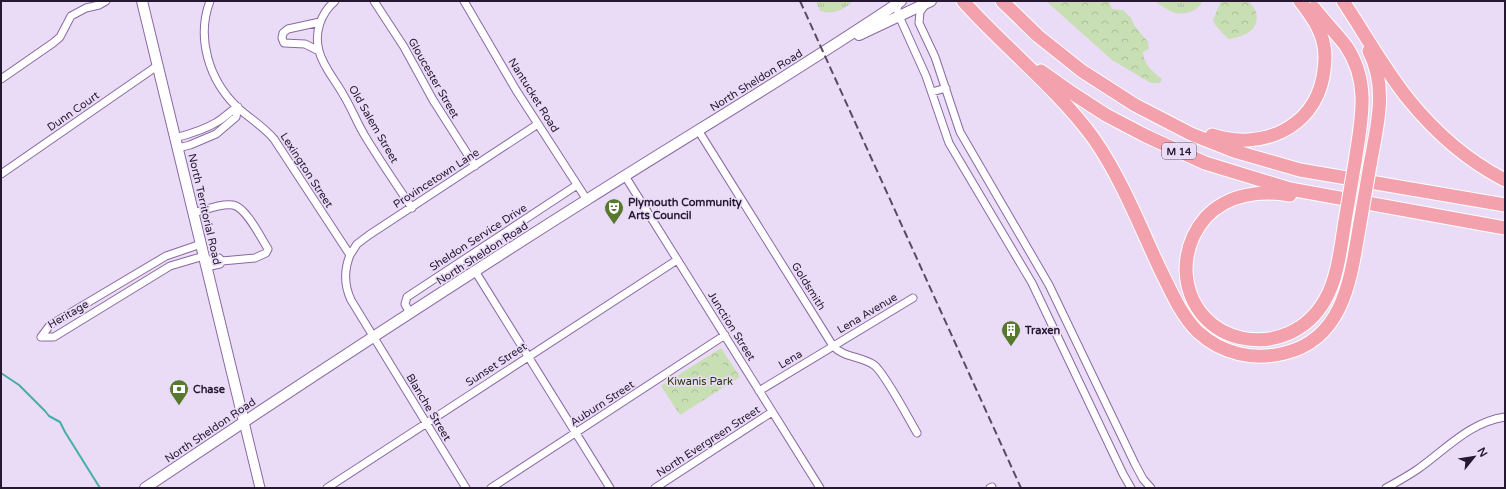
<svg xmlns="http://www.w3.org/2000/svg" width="1506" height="489" viewBox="0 0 1506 489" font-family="'Varela Round',sans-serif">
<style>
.grass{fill:url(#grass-tufts)}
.forest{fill:url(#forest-crowns)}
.pitch{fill:#c8deb3}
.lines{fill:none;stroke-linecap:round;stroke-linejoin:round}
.stream{stroke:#46aea8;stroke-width:2}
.minor-casing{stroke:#8b69a4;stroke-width:9}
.tertiary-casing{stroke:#8b69a4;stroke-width:11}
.secondary-casing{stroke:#8b69a4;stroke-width:12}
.motorway-casing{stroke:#fff;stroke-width:15}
.minor{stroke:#fff;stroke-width:7}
.tertiary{stroke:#fff;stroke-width:9}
.secondary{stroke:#fff;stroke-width:10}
.motorway{stroke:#f4a1ae;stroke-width:13}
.rail{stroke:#594b64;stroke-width:2;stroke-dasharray:8 4;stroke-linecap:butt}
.motorway-bridge-casing{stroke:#fff;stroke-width:15;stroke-linecap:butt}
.motorway-bridge{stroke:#f4a1ae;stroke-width:13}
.labels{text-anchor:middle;stroke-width:3.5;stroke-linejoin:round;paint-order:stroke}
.shield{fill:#eadcf6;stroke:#61536b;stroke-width:1}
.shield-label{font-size:10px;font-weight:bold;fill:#261830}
.street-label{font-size:11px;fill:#261830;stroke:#eadcf6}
.poi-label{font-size:11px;font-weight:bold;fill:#261830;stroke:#eadcf6;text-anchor:start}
.park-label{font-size:11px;fill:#263a0a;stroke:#eadcf6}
</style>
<defs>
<pattern id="grass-tufts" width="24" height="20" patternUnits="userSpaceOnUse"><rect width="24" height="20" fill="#c8deb3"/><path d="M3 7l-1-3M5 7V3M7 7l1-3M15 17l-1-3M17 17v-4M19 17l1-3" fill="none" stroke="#acbe9a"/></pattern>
<pattern id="forest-crowns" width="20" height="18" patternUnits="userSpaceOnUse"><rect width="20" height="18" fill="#c8deb3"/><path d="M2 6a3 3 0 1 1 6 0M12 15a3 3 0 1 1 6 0" fill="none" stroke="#acbe9a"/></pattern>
</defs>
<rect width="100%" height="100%" fill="#eadcf6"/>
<!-- grass -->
<path class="grass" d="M816 1H853C844 10 833 15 820 11Z
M1155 1H1202C1200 11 1185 15 1175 13 1169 11 1160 5 1155 1Z"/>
<!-- forest -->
<path class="forest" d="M1046 1H1109L1112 9 1123 10 1131 18 1134 25 1148 42 1149 49 1143 52C1144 65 1152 71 1162 79L1160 83H1151L1112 60Z
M1221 1H1249C1251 5 1255 8 1256 12 1261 31 1242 37 1228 39L1216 26 1213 20Z
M721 348 740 377 680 415 661 386Z"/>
<!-- pitch -->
<path class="pitch" d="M721 361 730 376 705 392 695 377Z"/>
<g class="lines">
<!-- stream -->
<path class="stream" d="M1 373 19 385 45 411 49 416 60 422 65 432 100 488"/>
<!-- minor casing -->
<g class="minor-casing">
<path id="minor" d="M210 1C196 38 209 80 237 107 249 118 263 126 274 139L350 255C344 270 344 285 351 300L466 488
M335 1C321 13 314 32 319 51 323 67 336 81 344 96 352 109 357 123 365 136 380 161 396 184 412 208
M374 1 404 47 433 100 475 166
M464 1 516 90 587 200
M899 2 897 9 899 16 926 76 949 143 1032 283 1123 474 1131 488
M925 5 920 12 919 23 935 57 960 132 1049 285 1135 464 1143 479 1151 488
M319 51 305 44 284 43 282 38 283 33 288 29 320 22
M1 79 53 43 60 37 71 16 86 8 99 5 106 1
M932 92 946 88
M698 130 833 346C844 358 861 356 874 365 884 372 910 421 917 433
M175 138C190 134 204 130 217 122 226 117 228 112 238 107
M178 148 190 145 216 134 236 117 238 107
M1 174 157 66
M625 176 820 488
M193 213C205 210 221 203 233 205 246 207 261 238 268 249L266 253 255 258 222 261 219 258 205 261
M350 255 357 244 369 235 538 124
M206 267 220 264 222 261
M475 271 610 488
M410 313 405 304 407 297 577 185
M41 337 50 325 166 256 201 244
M41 337H54L170 266 204 256
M759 391 913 298
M327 488 677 260
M491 488 725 335
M655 488 772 412
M990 488 992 487
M1386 488C1397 482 1408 476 1418 469 1446 449 1470 422 1505 417"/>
</g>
<!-- tertiary casing -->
<g class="tertiary-casing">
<path id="tertiary" d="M244 422 260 488"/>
</g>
<!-- secondary casing -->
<g class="secondary-casing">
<path id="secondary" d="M142 1 244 422
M859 35 931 1
M145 488C291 390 439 293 588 199 692 133 799 70 901 1"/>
</g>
<!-- motorway casing -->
<g class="motorway-casing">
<path id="motorway" d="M963 1C1005 48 1057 88 1094 139 1121 178 1139 224 1159 267 1170 289 1180 314 1198 332 1222 354 1254 361 1285 353 1346 338 1351 274 1360 223
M1002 1 1038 36 1082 71 1135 105 1191 134 1234 151 1300 170 1505 205
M1343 1C1365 34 1384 69 1409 100 1435 132 1468 161 1505 180
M1314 8C1324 21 1336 33 1346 46 1371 83 1361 121 1355 162
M1369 51C1388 88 1377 126 1370 165
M1041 71 1072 93 1106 115 1146 136 1205 163 1290 189 1505 228
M1212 135C1260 151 1313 129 1323 77 1325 66 1326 57 1324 46 1321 29 1311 15 1300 1
M1290 195C1260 190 1228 194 1206 217 1193 232 1186 250 1186 270 1189 347 1288 365 1325 300 1338 278 1341 245 1345 221"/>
</g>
<!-- minor -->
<use href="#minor" class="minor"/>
<!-- tertiary -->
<use href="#tertiary" class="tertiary"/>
<!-- secondary -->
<use href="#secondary" class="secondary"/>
<!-- motorway -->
<use href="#motorway" class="motorway"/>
<!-- rail -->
<path class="rail" d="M800 1 1021 488"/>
<!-- motorway-bridge casing -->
<g class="motorway-bridge-casing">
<path id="motorway-bridge" d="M1345 221 1355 162
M1360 223 1370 165"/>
</g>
<!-- motorway-bridge -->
<use href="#motorway-bridge" class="motorway-bridge"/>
</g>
<!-- icons -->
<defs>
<g id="theatre-pin" transform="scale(1)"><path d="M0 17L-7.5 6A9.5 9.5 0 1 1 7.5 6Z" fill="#57782f" stroke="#eadcf6"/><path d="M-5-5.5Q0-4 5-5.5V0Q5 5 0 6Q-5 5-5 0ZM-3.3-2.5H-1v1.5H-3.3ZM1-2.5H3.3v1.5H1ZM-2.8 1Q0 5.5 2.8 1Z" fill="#fff"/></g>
<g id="building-pin" transform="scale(1)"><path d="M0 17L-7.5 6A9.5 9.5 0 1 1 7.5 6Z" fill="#57782f" stroke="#eadcf6"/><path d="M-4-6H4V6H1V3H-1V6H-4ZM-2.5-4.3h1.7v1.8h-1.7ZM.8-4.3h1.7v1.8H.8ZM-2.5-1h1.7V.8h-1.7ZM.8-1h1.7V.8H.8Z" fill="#fff"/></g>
<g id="bank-pin" transform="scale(1)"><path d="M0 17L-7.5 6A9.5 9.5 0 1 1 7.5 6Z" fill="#57782f" stroke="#eadcf6"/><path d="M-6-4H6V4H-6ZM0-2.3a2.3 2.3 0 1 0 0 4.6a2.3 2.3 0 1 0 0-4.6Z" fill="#fff"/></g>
</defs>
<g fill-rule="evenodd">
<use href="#theatre-pin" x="614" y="208"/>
<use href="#building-pin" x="1011" y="330"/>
<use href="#bank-pin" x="179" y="389"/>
</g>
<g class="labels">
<!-- shield labels -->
<rect class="shield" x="1162" y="143" width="34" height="16" rx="3"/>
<g class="shield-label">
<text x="1179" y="155">M 14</text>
</g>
<!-- street labels -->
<g class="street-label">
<text transform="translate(434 78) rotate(60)" y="4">Gloucester Street</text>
<text transform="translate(756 80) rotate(-32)" y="4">North Sheldon Road</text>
<text transform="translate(534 95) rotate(58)" y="4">Nantucket Road</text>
<text transform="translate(73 111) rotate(-35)" y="4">Dunn Court</text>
<text transform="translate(374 124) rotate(60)" y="4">Old Salem Street</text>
<text transform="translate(307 170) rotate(57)" y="4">Lexington Street</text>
<text transform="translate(436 178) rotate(-33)" y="4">Provincetown Lane</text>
<text transform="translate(205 209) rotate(77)" y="4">North Territorial Road</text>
<text transform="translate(478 237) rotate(-33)" y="4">Sheldon Service Drive</text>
<text transform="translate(482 253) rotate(-33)" y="4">North Sheldon Road</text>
<text transform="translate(809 286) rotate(58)" y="4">Goldsmith</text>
<text transform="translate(867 313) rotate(-31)" y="4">Lena Avenue</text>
<text transform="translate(68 314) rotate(-30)" y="4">Heritage</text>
<text transform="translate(732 326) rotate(58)" y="4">Junction Street</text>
<text transform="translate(790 359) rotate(-31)" y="4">Lena</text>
<text transform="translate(496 364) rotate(-33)" y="4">Sunset Street</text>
<text transform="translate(602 403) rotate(-33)" y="4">Auburn Street</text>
<text transform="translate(429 407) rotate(59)" y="4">Blanche Street</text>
<text transform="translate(210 430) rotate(-34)" y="4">North Sheldon Road</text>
<text transform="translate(708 441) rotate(-33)" y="4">North Evergreen Street</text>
</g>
<!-- poi labels -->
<g class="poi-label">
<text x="628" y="206">Plymouth Community<tspan x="628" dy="13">Arts Council</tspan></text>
<text x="1025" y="334">Traxen</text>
<text x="193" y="393">Chase</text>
</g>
<!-- park labels -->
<g class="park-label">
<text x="700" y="385">Kiwanis Park</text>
</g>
</g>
<!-- border -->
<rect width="1506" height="489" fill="none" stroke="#261830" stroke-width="4"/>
<!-- north arrow -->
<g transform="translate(1474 457) rotate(60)" stroke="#eadcf6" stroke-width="3" paint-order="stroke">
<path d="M0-3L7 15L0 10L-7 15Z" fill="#261830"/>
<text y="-6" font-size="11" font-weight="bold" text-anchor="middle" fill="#261830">N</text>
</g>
</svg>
